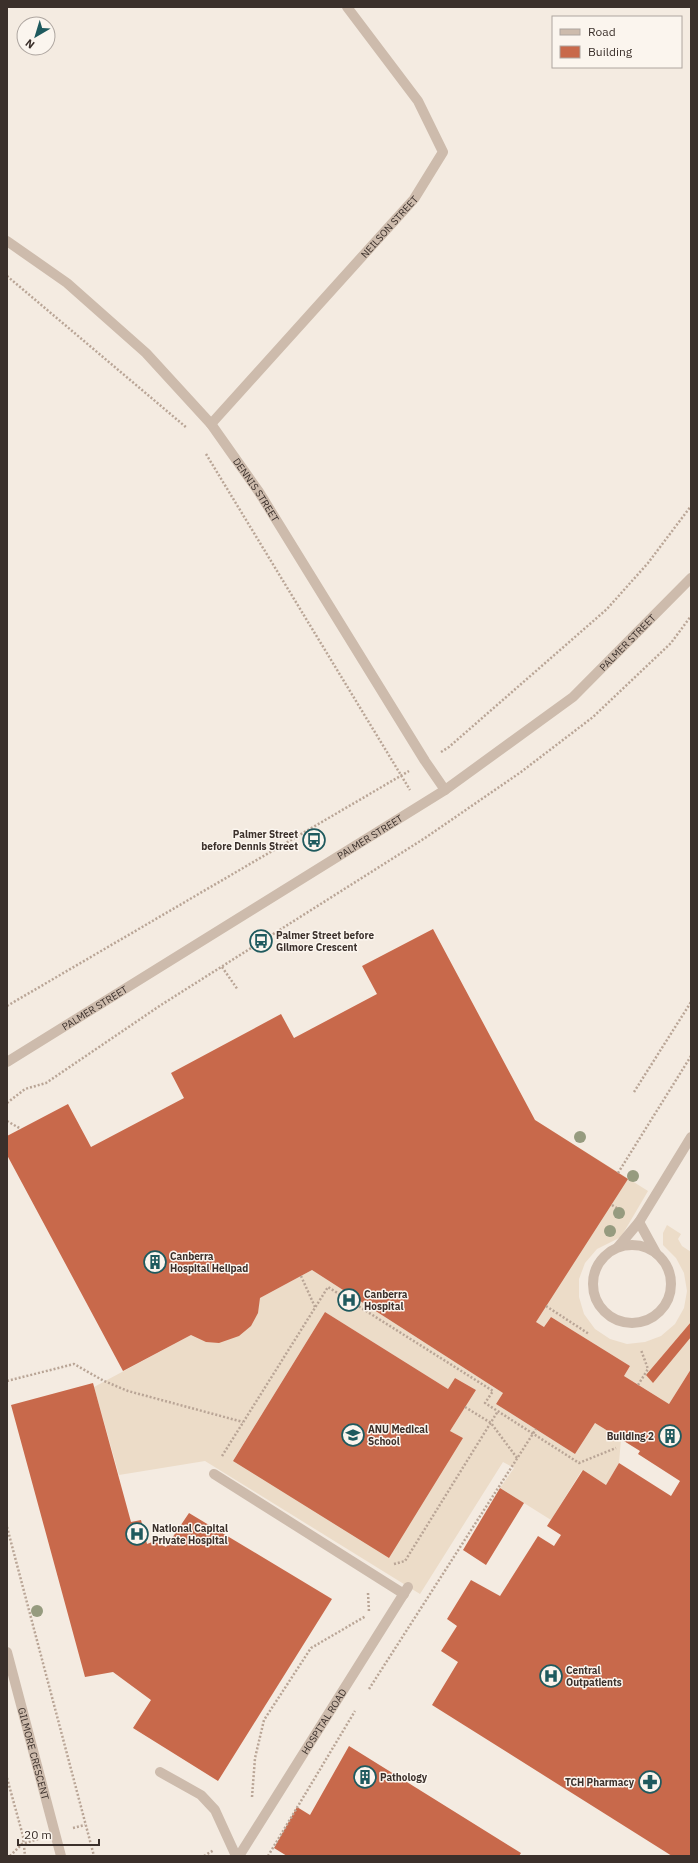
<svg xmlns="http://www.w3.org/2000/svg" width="698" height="1863" viewBox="0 0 698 1863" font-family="'IBM Plex Sans',sans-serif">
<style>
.plaza{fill:#ecdcc8;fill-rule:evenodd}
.building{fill:#c8694b}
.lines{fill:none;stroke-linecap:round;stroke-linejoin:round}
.path{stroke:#b9a596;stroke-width:2.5;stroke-dasharray:2 2;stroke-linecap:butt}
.service{stroke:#cdbbac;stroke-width:10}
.minor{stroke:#cdbbac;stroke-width:10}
.tertiary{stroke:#cdbbac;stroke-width:10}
.tree{fill:#969b7f}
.labels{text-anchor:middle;stroke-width:3;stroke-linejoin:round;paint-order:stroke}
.street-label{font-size:10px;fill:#3b302b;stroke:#fbf5ee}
.poi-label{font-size:10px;font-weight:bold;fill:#3b302b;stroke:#fbf5ee;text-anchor:start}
</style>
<rect width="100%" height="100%" fill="#f4ebe1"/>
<!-- plaza -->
<path class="plaza" d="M535 1120 648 1191 621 1237 597 1249 585 1263 579 1279V1297L584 1314 595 1329 610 1339 627 1344 645 1342 661 1336 675 1324 684 1308 687 1291 684 1273 676 1258 663 1245V1233L667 1225 681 1234 678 1239 682 1246 691 1252V1369L669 1404 624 1376 630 1366 551 1317 544 1327 536 1322 549 1145Z
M312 1270 503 1393 496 1404 575 1454 595 1423 621 1439 619 1463 606 1485 582 1470 551 1520 500 1488 514 1468 503 1462 420 1594 205 1461 119 1475 94 1387ZM325 1312 448 1389 455 1378 476 1390 450 1431 463 1438 233 1461Z"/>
<!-- building -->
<path class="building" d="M433 929 535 1120 628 1179 536 1322 544 1327 551 1317 630 1366 624 1376 669 1404 691 1369V1856H672L432 1705 458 1662 441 1651 457 1626 447 1619 471 1580 500 1596 538 1536 554 1546 561 1535 547 1526 583 1470 606 1485 619 1463 671 1496 680 1481 638 1454 640 1451 595 1423 575 1454 496 1404 503 1393 312 1270 260 1298 258 1313 251 1326 239 1336 219 1343 206 1342 191 1335 123 1371 7 1155V1136L68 1104 91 1147 184 1098 171 1073 281 1014 294 1038 377 994 362 966Z
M325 1312 448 1389 455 1378 476 1390 450 1431 463 1438 389 1558 233 1461Z
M691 1322V1337L653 1383 646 1375Z
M93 1383 131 1522 141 1520 147 1544 155 1541 166 1547 189 1513 332 1599 218 1781 133 1728 151 1700 113 1672 85 1677 11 1405Z
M500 1488 524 1503 486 1565 463 1550Z
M349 1746 521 1853 519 1856H287L274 1848 297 1807 310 1815Z"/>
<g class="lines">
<!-- path -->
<path class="path" d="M7 276 187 428
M206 454 410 790
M441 752 449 747 607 609 648 563 691 506
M222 967 238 990
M7 1006 409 771
M634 1092 691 1002
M7 1103 25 1089 46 1083 161 1005 425 838 521 772 593 717 671 643 691 616
M7 1121 21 1129
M618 1173 691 1056
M612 1205 623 1212
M301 1276 315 1307
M546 1306 589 1334
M7 1381 74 1364 104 1381 128 1391 243 1422
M638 1385 648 1369 641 1350
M465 1407 491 1423 517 1458
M222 1456 328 1287 493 1391 485 1403 579 1463 616 1448
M7 1527 94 1856
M394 1564 405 1561 498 1411
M368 1593 369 1612
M369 1689 536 1429
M7 1778 23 1836 25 1856
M252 1797 255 1758 264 1720 311 1648 366 1616
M73 1828 85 1825
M10 1856 22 1844 38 1839
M204 1856 214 1850
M268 1856 355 1711"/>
<!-- service -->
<path class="service" d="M214 1474 404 1594
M160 1772 201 1795 215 1810 236 1856"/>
<!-- minor -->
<g class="minor">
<path id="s1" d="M7 241 67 283 146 353 211 424 259 492 425 761 445 790"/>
<path id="s2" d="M211 424 414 199 443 152 418 101 347 7"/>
<path d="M639 1222 691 1137"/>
<circle cx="632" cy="1284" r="39"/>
<path d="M618 1247 639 1222 656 1253"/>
<path id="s3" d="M239 1856 408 1587"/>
</g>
<!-- tertiary -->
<g class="tertiary">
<path id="s4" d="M7 1062 445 790 573 697 691 578"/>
<path id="s5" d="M7 1652 61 1856"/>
</g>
</g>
<!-- trees -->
<g class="tree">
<circle cx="580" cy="1137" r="6"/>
<circle cx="633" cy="1176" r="6"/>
<circle cx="619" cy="1213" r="6"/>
<circle cx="610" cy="1231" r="6"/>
<circle cx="37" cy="1611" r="6"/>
</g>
<!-- icons -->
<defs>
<g id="bus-ring" transform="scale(1.15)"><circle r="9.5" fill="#fbf5ee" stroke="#1f5a5e" stroke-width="1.5"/><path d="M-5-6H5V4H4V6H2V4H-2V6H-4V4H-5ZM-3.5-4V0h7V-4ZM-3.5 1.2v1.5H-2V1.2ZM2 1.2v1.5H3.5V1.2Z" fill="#1f5a5e"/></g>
<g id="building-ring" transform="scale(1.15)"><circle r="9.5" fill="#fbf5ee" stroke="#1f5a5e" stroke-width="1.5"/><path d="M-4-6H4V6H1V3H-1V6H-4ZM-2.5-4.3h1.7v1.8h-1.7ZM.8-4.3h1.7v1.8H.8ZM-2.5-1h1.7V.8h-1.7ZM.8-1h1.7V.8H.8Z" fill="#1f5a5e"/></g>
<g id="hospital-ring" transform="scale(1.15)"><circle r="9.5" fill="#fbf5ee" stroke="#1f5a5e" stroke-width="1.5"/><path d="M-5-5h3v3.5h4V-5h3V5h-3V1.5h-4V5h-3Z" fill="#1f5a5e"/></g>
<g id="university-ring" transform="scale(1.15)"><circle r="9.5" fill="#fbf5ee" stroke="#1f5a5e" stroke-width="1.5"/><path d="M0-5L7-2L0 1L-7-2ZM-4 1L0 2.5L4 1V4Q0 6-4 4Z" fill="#1f5a5e"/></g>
<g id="pharmacy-ring" transform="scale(1.15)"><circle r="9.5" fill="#fbf5ee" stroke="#1f5a5e" stroke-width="1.5"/><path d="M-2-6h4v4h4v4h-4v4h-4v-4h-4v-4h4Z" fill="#1f5a5e"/></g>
</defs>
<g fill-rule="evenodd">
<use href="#bus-ring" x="314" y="840"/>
<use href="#bus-ring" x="261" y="941"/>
<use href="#building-ring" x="155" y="1262"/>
<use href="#hospital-ring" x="349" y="1300"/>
<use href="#university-ring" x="353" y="1435"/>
<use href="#building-ring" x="670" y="1436"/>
<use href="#hospital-ring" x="137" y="1534"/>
<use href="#hospital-ring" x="551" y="1676"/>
<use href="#building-ring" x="365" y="1777"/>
<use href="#pharmacy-ring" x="650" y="1782"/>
</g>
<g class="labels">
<!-- street labels -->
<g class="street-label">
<text dy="4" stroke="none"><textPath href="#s2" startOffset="266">NEILSON STREET</textPath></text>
<text dy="4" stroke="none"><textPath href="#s1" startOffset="355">DENNIS STREET</textPath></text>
<text dy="4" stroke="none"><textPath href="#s4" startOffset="751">PALMER STREET</textPath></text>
<text dy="4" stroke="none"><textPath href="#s4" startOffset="427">PALMER STREET</textPath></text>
<text dy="4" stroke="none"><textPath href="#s4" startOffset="103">PALMER STREET</textPath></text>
<text dy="4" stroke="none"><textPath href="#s3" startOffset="159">HOSPITAL ROAD</textPath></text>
<text dy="4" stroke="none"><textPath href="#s5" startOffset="105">GILMORE CRESCENT</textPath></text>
</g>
<!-- poi labels -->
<g class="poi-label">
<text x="298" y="838" text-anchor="end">Palmer Street<tspan x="298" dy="12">before Dennis Street</tspan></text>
<text x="276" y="939">Palmer Street before<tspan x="276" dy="12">Gilmore Crescent</tspan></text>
<text x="170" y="1260">Canberra<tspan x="170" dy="12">Hospital Helipad</tspan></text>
<text x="364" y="1298">Canberra<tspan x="364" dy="12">Hospital</tspan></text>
<text x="368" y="1433">ANU Medical<tspan x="368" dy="12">School</tspan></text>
<text x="654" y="1440" text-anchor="end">Building 2</text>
<text x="152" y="1532">National Capital<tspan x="152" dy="12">Private Hospital</tspan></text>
<text x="566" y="1674">Central<tspan x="566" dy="12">Outpatients</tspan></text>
<text x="380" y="1781">Pathology</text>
<text x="634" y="1786" text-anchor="end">TCH Pharmacy</text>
</g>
</g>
<!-- border -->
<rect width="698" height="1863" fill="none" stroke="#3b302b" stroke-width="16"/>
<!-- legend -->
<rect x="552" y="16" width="130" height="52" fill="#fbf5ee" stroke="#aea6a0"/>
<rect x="560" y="29" width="20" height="6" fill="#cdbbac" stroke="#aea6a0"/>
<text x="588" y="36" font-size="12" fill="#3b302b">Road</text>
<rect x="560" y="46" width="20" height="12" fill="#c8694b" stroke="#aea6a0"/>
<text x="588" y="56" font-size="12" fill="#3b302b">Building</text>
<!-- north arrow -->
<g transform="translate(36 36) rotate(218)"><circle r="19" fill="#fbf5ee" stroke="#aea6a0"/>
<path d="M0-3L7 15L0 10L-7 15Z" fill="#1f5a5e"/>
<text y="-6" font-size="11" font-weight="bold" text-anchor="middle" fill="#3b302b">N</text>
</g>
<!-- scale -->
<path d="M18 1839v6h81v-6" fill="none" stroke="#3b302b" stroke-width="2"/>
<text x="24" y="1839" font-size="12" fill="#3b302b" stroke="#fbf5ee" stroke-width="3" paint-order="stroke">20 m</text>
</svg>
